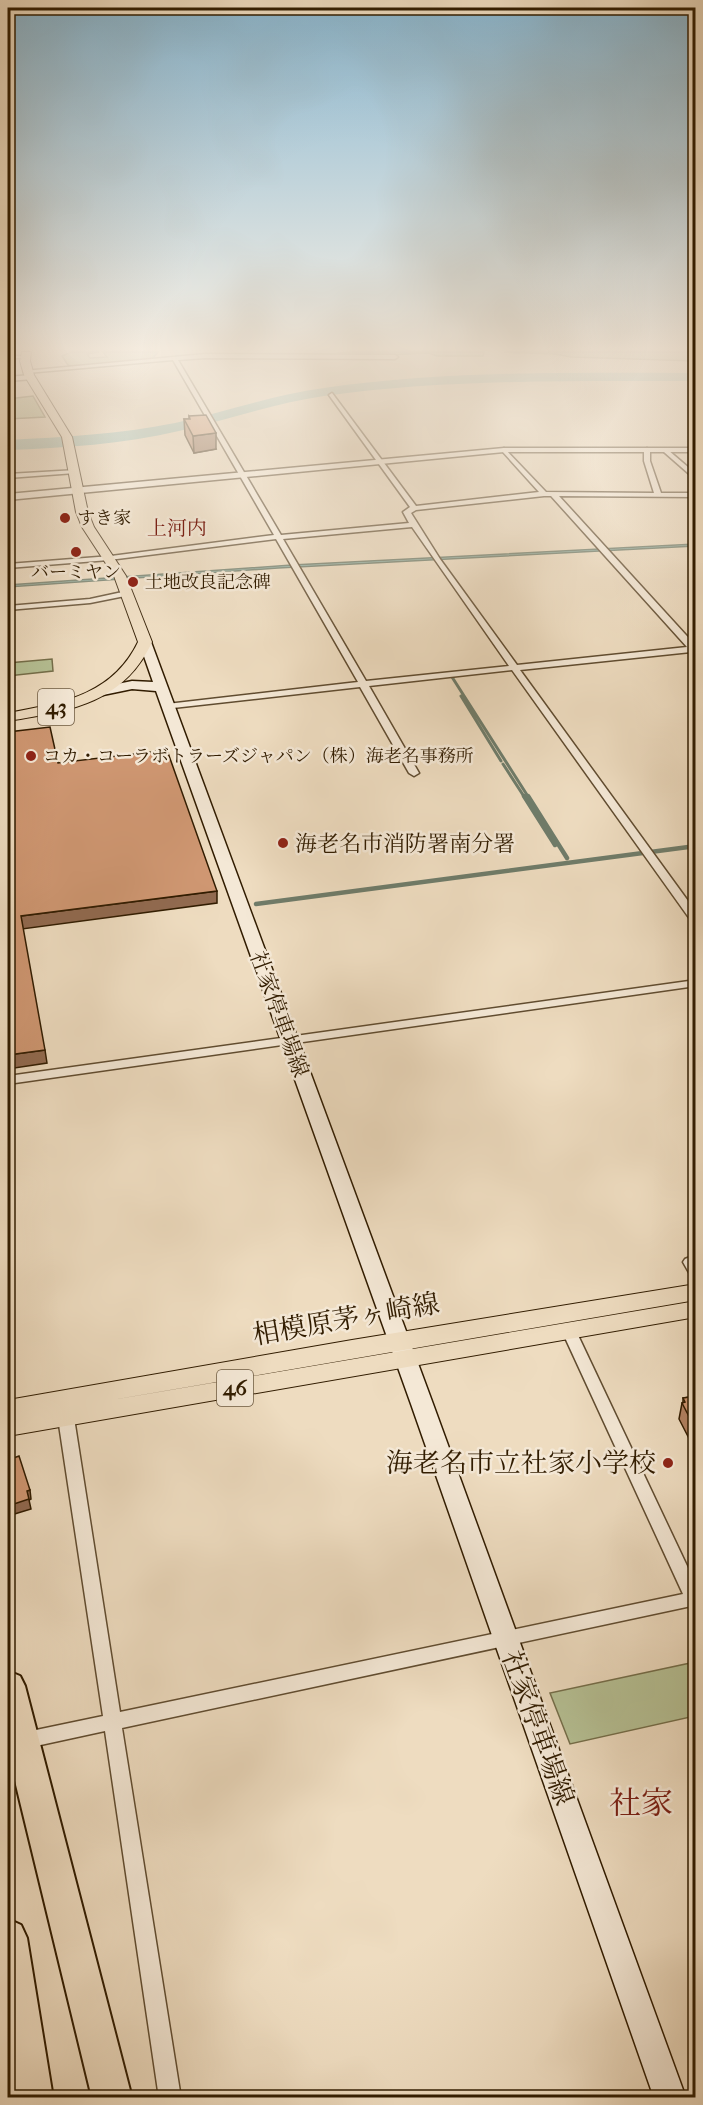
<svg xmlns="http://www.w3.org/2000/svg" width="703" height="2105" viewBox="0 0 703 2105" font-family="'IM FELL French Canon','Noto Serif JP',serif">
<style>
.green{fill:#b6c195;stroke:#746e4a;stroke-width:1.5}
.water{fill:#99bcb1;stroke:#6f7c6a;stroke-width:1.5}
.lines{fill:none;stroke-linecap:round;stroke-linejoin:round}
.stream-far1{stroke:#6f7c6a;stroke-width:3}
.stream{stroke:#6f7c6a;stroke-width:4.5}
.river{fill:#99bcb1;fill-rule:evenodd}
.minor-casing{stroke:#604c30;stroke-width:3}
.tertiary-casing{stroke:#604c30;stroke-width:3}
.secondary-casing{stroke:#311c00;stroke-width:3}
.primary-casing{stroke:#311c00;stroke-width:2}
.motorway-casing{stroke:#311c00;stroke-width:4}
.minor{fill:#f4e8d6;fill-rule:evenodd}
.tertiary{fill:#f4e8d6;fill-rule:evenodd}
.secondary{fill:#f4e8d6;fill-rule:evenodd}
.primary{fill:#eedcc0;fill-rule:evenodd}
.motorway{fill:#eedcc0;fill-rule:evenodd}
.wall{fill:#b28262;stroke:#311c00;stroke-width:1.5}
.shaded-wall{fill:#916a50;stroke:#311c00;stroke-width:1.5}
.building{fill:#cf9772;stroke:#311c00;stroke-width:1.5}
.poi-dot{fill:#8f2418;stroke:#f4e8d6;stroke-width:2}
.labels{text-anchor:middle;stroke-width:5;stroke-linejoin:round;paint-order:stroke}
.far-poi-label{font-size:18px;fill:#311c00;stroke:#f4e8d6;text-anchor:start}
.far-neighbourhood-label{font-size:20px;fill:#7a1f14;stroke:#f4e8d6}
.shield{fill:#f4e8d6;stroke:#6c5940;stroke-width:1.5}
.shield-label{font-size:21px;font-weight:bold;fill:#311c00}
.poi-label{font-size:22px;fill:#311c00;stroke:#f4e8d6;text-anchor:start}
.street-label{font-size:22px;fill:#311c00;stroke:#f4e8d6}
.near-street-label{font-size:27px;fill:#311c00;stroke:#f4e8d6}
.near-poi-label{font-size:27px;fill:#311c00;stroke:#f4e8d6;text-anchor:end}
.near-quarter-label{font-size:32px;fill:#7a1f14;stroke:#f4e8d6}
</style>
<rect width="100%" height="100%" fill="#eedcc0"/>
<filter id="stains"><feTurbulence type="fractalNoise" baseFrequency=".00333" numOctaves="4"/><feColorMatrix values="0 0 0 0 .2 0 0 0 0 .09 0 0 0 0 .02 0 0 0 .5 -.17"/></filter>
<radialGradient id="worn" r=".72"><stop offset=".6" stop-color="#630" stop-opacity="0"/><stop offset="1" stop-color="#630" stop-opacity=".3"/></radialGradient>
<!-- green -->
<path class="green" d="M71 352H99L87 354 90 358 107 357 103 352H158L152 359 77 368 68 365 62 356Z
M353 352H484L483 356H437L429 353 342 357 338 353Z
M504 352H695V361L571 357 555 354Z
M33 396 45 417 8 419V399Z
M52 659 53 671 8 676V663Z
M695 1662V1716L570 1744 550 1693Z"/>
<!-- water -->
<path class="water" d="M695 544V546L278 568 8 587V585L292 565Z"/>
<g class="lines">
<!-- stream-far1 -->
<path class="stream-far1" d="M452 677 529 798
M461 696 501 761
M503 764 525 798"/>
<!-- stream -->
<path class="stream" d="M524 796 555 845
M528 796 567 858
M256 904 696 846"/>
<!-- river -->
<path class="river" d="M696 373V381C572 381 447 379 324 396 275 403 227 420 179 431 123 444 64 448 8 450V440C64 437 120 434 175 423 225 412 273 395 324 388 447 370 572 373 696 373Z"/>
<!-- minor casing -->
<g class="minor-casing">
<path id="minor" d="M205 354 395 355 398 357 395 359 205 358 178 360 281 535 409 523 403 512 410 507 329 395 332 393 416 506 539 492 502 451V449L504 448 546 492 654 493 644 461V450L647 448 650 450V461L661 493H696V497L559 496 696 646V654L691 652 520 670 696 912V923L692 922 512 670 369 686 419 773 414 776 409 773 360 687 164 709V705L167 704 358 682 276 539 109 560 8 568V564L111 556 274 535 173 360 27 373 24 371ZM544 496H551L687 647 517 665 440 559 411 513 416 510ZM412 527 509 666 366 681 283 539Z
M8 355 28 357 8 359Z
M664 450H668L696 474V480L664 452Z
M77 470V472L75 473 8 478V474Z
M127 591 131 593 130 595 90 603 8 610V606L90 599Z
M696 980V986L8 1084V1076Z
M690 1257 696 1260V1278L691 1276 683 1262 685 1259Z
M569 1326 574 1327 576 1331 696 1585V1605L122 1728 181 2098H159L105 1731 36 1746 30 1744 27 1738 30 1732 36 1730 103 1716 58 1418 61 1414 66 1412 71 1414 74 1418 120 1712 683 1594 562 1331 564 1327Z"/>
</g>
<!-- tertiary casing -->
<g class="tertiary-casing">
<path id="tertiary" d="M30 375 33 379 8 381V377Z
M504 448H696V452H504L8 500V494Z"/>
</g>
<!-- secondary casing -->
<g class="secondary-casing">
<path id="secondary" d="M145 638 151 642 433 1404 686 2098H654L411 1404 156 691 132 689 103 695 96 691 98 688 132 681 153 682 139 642Z"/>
</g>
<!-- primary casing -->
<g class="primary-casing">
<path id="primary" d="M22 352H31L30 361 34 375 72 437 88 512 94 527 126 576 152 642C123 704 69 711 8 721V713C61 703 112 696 138 642L114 576 82 527 76 512 62 437 24 375 20 361Z
M696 1284V1300L100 1402 696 1301V1317L8 1436V1400L352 1340Z"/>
</g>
<!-- motorway casing -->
<g class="motorway-casing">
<path id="motorway" d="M8 1671 20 1676 25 1686 132 2098H92L8 1752Z
M8 1919 21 1925 27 1938 53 2098H13L8 2061Z"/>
</g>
<!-- minor -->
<use href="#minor" class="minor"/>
<!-- tertiary -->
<use href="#tertiary" class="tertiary"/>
<!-- secondary -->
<use href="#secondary" class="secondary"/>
<!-- primary -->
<use href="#primary" class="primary"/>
<!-- motorway -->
<use href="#motorway" class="motorway"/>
</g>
<!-- wall -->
<path class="wall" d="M189 416 216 449 194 453 185 435 184 419H189Z
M696 1396V1452L679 1419 682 1403 683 1402V1398Z"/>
<!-- shaded-wall -->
<path class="shaded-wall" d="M216 433V449L194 453 193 436Z
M217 891V903L22 929 21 916Z
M45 1050 47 1063 8 1069V1055Z
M30 1490 31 1499 29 1500 31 1509 8 1516V1506L27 1491Z"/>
<!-- building -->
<path class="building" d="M206 415 216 433 193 436 184 419H190L189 416Z
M50 727 58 763 167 750 217 891 21 916 45 1050 8 1055V732Z
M696 1396V1430L682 1403 685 1402 683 1398Z
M19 1456 30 1490 27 1491 29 1499 8 1506V1460Z"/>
<!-- sky -->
<linearGradient id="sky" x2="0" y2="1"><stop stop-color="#88b7d2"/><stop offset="0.54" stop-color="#f7efe3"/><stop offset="1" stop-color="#f7efe3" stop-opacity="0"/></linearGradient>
<rect width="703" height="646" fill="url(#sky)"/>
<!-- markers -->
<g class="poi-dot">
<circle cx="65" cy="518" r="6"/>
<circle cx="76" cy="552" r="6"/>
<circle cx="133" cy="582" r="6"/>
<circle cx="31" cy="756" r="6"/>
<circle cx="283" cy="843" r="6"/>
<circle cx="668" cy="1463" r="6"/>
</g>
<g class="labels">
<!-- far-poi labels -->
<g class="far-poi-label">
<text x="77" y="524">すき家</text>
<text x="76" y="578" text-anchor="middle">バーミヤン</text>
<text x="145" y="588">土地改良記念碑</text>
<text x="43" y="762">コカ・コーラボトラーズジャパン（株）海老名事務所</text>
</g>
<!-- far-neighbourhood labels -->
<g class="far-neighbourhood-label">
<text x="177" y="535">上河内</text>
</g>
<!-- shield labels -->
<g class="shield">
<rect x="38" y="689" width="36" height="36" rx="4.5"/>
<rect x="217" y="1370" width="36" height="36" rx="4.5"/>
</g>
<g class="shield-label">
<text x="56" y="714">43</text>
<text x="235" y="1395">46</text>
</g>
<!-- poi labels -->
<g class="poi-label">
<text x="295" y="851">海老名市消防署南分署</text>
</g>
<!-- street labels -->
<g class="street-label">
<text transform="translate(280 1014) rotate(70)" y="8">社家停車場線</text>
</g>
<!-- near-street labels -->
<g class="near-street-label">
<text transform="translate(346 1319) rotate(-10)" y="9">相模原茅ヶ崎線</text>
<text transform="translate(538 1728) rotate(70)" y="9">社家停車場線</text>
</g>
<!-- near-poi labels -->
<g class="near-poi-label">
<text x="656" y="1472">海老名市立社家小学校</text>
</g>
<!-- near-quarter labels -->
<g class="near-quarter-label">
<text x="641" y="1814">社家</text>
</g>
</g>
<!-- margin -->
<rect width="703" height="2105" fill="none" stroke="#eedcc0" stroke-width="30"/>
<rect x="9" y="9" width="685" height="2087" fill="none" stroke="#311c00" stroke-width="3"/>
<rect x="15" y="15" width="673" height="2075" fill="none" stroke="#311c00" stroke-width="1.5"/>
<rect width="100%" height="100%" filter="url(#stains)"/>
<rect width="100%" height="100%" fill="url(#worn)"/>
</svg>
